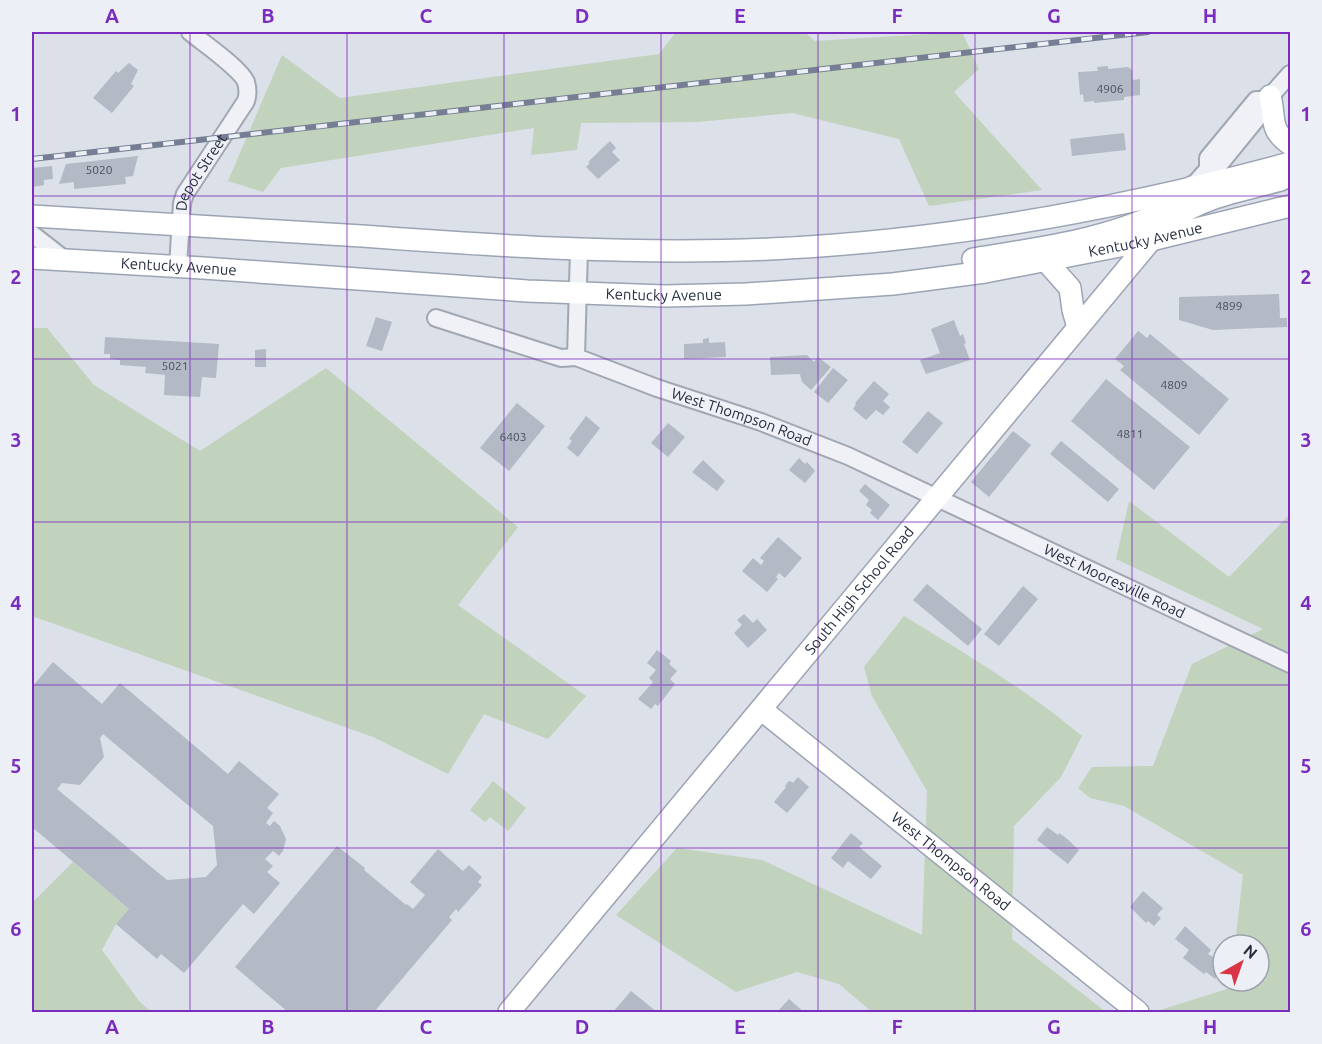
<svg xmlns="http://www.w3.org/2000/svg" width="1322" height="1044" viewBox="0 0 1322 1044" font-family="Ubuntu,sans-serif">
<style>
.green{fill:#c1d2bd}
.building{fill:#b3b9c5;fill-rule:evenodd}
.lines{fill:none;stroke-linecap:round;stroke-linejoin:round}
.minor-casing{stroke:#a1a7b2;stroke-width:20}
.major-casing{stroke:#9ba4b4;stroke-width:24}
.minor{stroke:#eff1f6;stroke-width:16}
.major{stroke:#fff;stroke-width:21}
.rail-casing{stroke:#757e93;stroke-width:6}
.rail{stroke:#eceff5;stroke-width:4;stroke-dasharray:11;stroke-linecap:butt}
.grid{fill:none;stroke:#7b2cbf;stroke-width:1.5;stroke-opacity:0.55}
.labels{text-anchor:middle;stroke-width:4.5;stroke-linejoin:round;paint-order:stroke}
.number-label{font-size:12px;fill:#485060}
.street-label{font-size:15px;fill:#252d3f;stroke:#eceff5}
.neatline{fill:none;stroke:#7b2cbf;stroke-width:2}
.grid-label{font-size:20px;text-anchor:middle;font-weight:bold;fill:#7b2cbf}
</style>
<rect width="100%" height="100%" fill="#dce0e8"/>
<!-- green -->
<path class="green" d="M676 32H804L815 41 962 32 979 69 954 92 1042 190 929 206 899 139 792 113 697 122 581 123 577 150 531 155 534 128 281 168 263 192 228 181 282 55 340 98 659 54Z
M32 328H47L94 385 200 451 326 368 518 527 458 605 586 696 548 739 484 714 448 774 373 737 32 616Z
M1129 501 1229 577 1290 514V1012H1154L1230 988 1231 981H1259V945H1235L1243 875 1124 806 1090 798 1078 788 1092 767 1153 766 1192 664 1263 629 1116 559Z
M904 616C966 654 1027 690 1082 736L1061 777 1014 826 1012 939 1106 1012H872L839 984 797 972 736 992 616 915 677 848 762 860 922 935 927 791 872 696 864 667Z
M493 781 526 808 508 831 490 817 485 822 470 810Z
M73 862 129 909 116 924 102 950 139 1001 151 1012H32V903Z"/>
<!-- building -->
<path class="building" d="M129 63 138 70 131 84 134 86 112 113 93 98 116 71 118 73Z
M1108 66V69L1128 67 1132 70 1133 80 1140 79V95L1124 97V100L1094 103V101L1084 102 1083 94 1080 95 1078 72 1098 71 1097 67Z
M1124 133 1126 150 1072 156 1070 139Z
M610 141 616 148 612 152 620 160 598 179 586 167 590 163 588 162Z
M138 156 133 176 125 177 126 184 74 189V182L59 184 66 164Z
M52 166 53 179 44 180V185L32 187V168Z
M1279 294 1280 318H1287V327L1213 330 1179 320V297Z
M376 317 392 322 382 351 366 346Z
M954 320 960 336 963 334 966 343 964 344 970 360 926 374 920 360 940 353 931 329Z
M1138 331 1147 338 1150 334 1229 399 1199 435 1120 370 1124 366 1115 359Z
M105 337 219 344 216 378 202 377 200 397 164 395 165 375 145 373 146 367 120 365V360L110 359V354H104Z
M709 338V343L725 342 726 357 684 359V344L703 343V339Z
M266 349V367H255V350Z
M807 355 814 362 818 357 831 367 811 390 802 382 800 374 771 375 770 357Z
M833 368 848 380 828 403 814 392Z
M1106 379 1190 447 1154 490 1071 421Z
M874 381 889 394 883 401 890 407 883 415 876 410 866 420 853 409 856 404 855 403Z
M517 403 545 426 509 471 480 448Z
M928 411 943 423 917 454 902 442Z
M586 416 600 428 578 457 567 448 572 441 569 439Z
M668 423 685 437 668 457 651 443Z
M1013 431 1031 445 989 497 971 482Z
M1061 441 1119 489 1108 502 1050 454Z
M799 458 805 464 807 462 815 471 805 483 789 470Z
M703 460 725 481 717 491 692 472Z
M865 484 890 505 878 520 870 513 872 510 866 505 869 500 859 491Z
M778 537 802 558 785 578 779 573 776 577 778 579 767 592 742 571 753 558 761 565 764 561 760 558Z
M927 584 982 629 968 646 913 600Z
M1023 586 1038 599 999 646 984 634Z
M744 614 753 623 757 619 767 630 748 648 734 633 742 625 737 620Z
M657 650 671 661 669 664 677 671 670 679 675 684 658 706 655 704 651 709 638 699 653 682 649 678 656 670 647 663Z
M53 662 102 704 120 683 228 774 239 761 279 794 267 808 273 813 266 823 270 826 274 821 280 826 286 839 283 851 279 856 273 851 265 859 273 866 267 872 280 883 254 914 243 904 184 973 161 954 157 959 116 924 129 909 32 827V687ZM103 734 213 826 217 865 206 877 167 880 57 789 62 783 80 785 104 757 100 738Z
M798 777 809 787 787 813 774 802 786 787 785 786 788 782 790 781 793 783Z
M1047 827 1058 835 1059 833 1066 838 1079 850 1068 864 1037 840Z
M851 833 863 843 859 847 882 866 871 879 848 861 843 868 831 858Z
M337 846 365 868 364 870 406 905 407 904 413 909 425 895 410 882 438 849 463 871 469 865 482 877 478 882 482 885 458 912 456 909 449 917 452 920 374 1012H288L235 967Z
M1143 891 1163 908 1157 915 1161 918 1154 926 1148 921 1146 923 1130 907Z
M1185 926 1211 950 1208 954 1223 963V968L1215 979 1206 972 1204 974 1183 958 1189 950 1175 939Z
M631 991 657 1012H613Z
M789 999 798 1007 804 1012H777Z"/>
<g class="lines">
<!-- minor casing -->
<g class="minor-casing">
<g id="minor">
<path d="M1208 169V158L1256 100H1267"/>
<path d="M1192 187 1208 169 1219 165 1267 106V100L1290 74"/>
<path d="M32 234 64 259"/>
<path id="s1" d="M579 249 576 357 657 388 761 422 848 456 1290 664"/>
<path id="s2" d="M178 266 182 203 185 194 246 101C248 95 248 89 246 82 240 68 203 43 190 32"/>
<path d="M436 318 561 358 576 357"/>
</g>
</g>
<!-- major casing -->
<g class="major-casing">
<g id="major">
<path d="M1270 96C1276 118 1268 129 1290 144"/>
<path d="M32 216C142 222 252 229 362 236 498 246 634 255 770 249 946 241 1120 209 1290 163"/>
<path d="M1170 221C1200 197 1245 190 1281 180"/>
<path id="s3" d="M32 258 203 268 527 291 664 296 746 294 893 284 985 272 1151 240 1290 206"/>
<path d="M973 259C1040 248 1116 239 1176 205"/>
<path d="M1046 261 1070 288 1073 310 1078 327"/>
<path id="s4" d="M762 710 1138 1012"/>
<path id="s5" d="M509 1012 1151 240 1192 187"/>
</g>
</g>
<!-- minor -->
<use href="#minor" class="minor"/>
<!-- major -->
<use href="#major" class="major"/>
<!-- rail casing -->
<g class="rail-casing">
<path id="rail" d="M32 159 1148 32"/>
</g>
<!-- rail -->
<use href="#rail" class="rail"/>
</g>
<!-- grid -->
<path class="grid" d="M190 32V1012M347 32V1012M504 32V1012M661 32V1012M818 32V1012M975 32V1012M1132 32V1012M32 196H1290M32 359H1290M32 522H1290M32 685H1290M32 848H1290"/>
<g class="labels">
<!-- number labels -->
<g class="number-label">
<text x="1110" y="93">4906</text>
<text x="99" y="174">5020</text>
<text x="1229" y="310">4899</text>
<text x="175" y="370">5021</text>
<text x="1174" y="389">4809</text>
<text x="1130" y="438">4811</text>
<text x="513" y="441">6403</text>
</g>
<!-- street labels -->
<g class="street-label">
<text dy="5" stroke="none"><textPath href="#s2" startOffset="99">Depot Street</textPath></text>
<text dy="5" stroke="none"><textPath href="#s3" startOffset="1119">Kentucky Avenue</textPath></text>
<text dy="5" stroke="none"><textPath href="#s3" startOffset="147">Kentucky Avenue</textPath></text>
<text dy="5" stroke="none"><textPath href="#s3" startOffset="633">Kentucky Avenue</textPath></text>
<text dy="5" stroke="none"><textPath href="#s1" startOffset="284">West Thompson Road</textPath></text>
<text dy="5" stroke="none"><textPath href="#s1" startOffset="692">West Mooresville Road</textPath></text>
<text dy="5" stroke="none"><textPath href="#s5" startOffset="548">South High School Road</textPath></text>
<text dy="5" stroke="none"><textPath href="#s4" startOffset="242">West Thompson Road</textPath></text>
</g>
</g>
<!-- border -->
<rect width="1322" height="1044" fill="none" stroke="#eceff5" stroke-width="66"/>
<!-- north arrow -->
<g transform="translate(1241 963) rotate(40)"><circle r="28" fill="#eceff5" stroke="#9ca1ac" stroke-width="1.5"/>
<path d="M0-4.5L10 22L0 15L-10 22Z" fill="#d93546"/>
<text y="-9" font-size="16" font-weight="bold" text-anchor="middle" fill="#252d3f">N</text>
</g>
<rect x="33" y="33" width="1256" height="978" class="neatline"/>
<g class="grid-label">
<text x="112" y="23">A</text>
<text x="268" y="23">B</text>
<text x="426" y="23">C</text>
<text x="582" y="23">D</text>
<text x="740" y="23">E</text>
<text x="897" y="23">F</text>
<text x="1054" y="23">G</text>
<text x="1210" y="23">H</text>
<text x="16" y="121">1</text>
<text x="1306" y="121">1</text>
<text x="16" y="284">2</text>
<text x="1306" y="284">2</text>
<text x="16" y="447">3</text>
<text x="1306" y="447">3</text>
<text x="16" y="610">4</text>
<text x="1306" y="610">4</text>
<text x="16" y="773">5</text>
<text x="1306" y="773">5</text>
<text x="16" y="936">6</text>
<text x="1306" y="936">6</text>
<text x="112" y="1034">A</text>
<text x="268" y="1034">B</text>
<text x="426" y="1034">C</text>
<text x="582" y="1034">D</text>
<text x="740" y="1034">E</text>
<text x="897" y="1034">F</text>
<text x="1054" y="1034">G</text>
<text x="1210" y="1034">H</text>
</g>
</svg>
